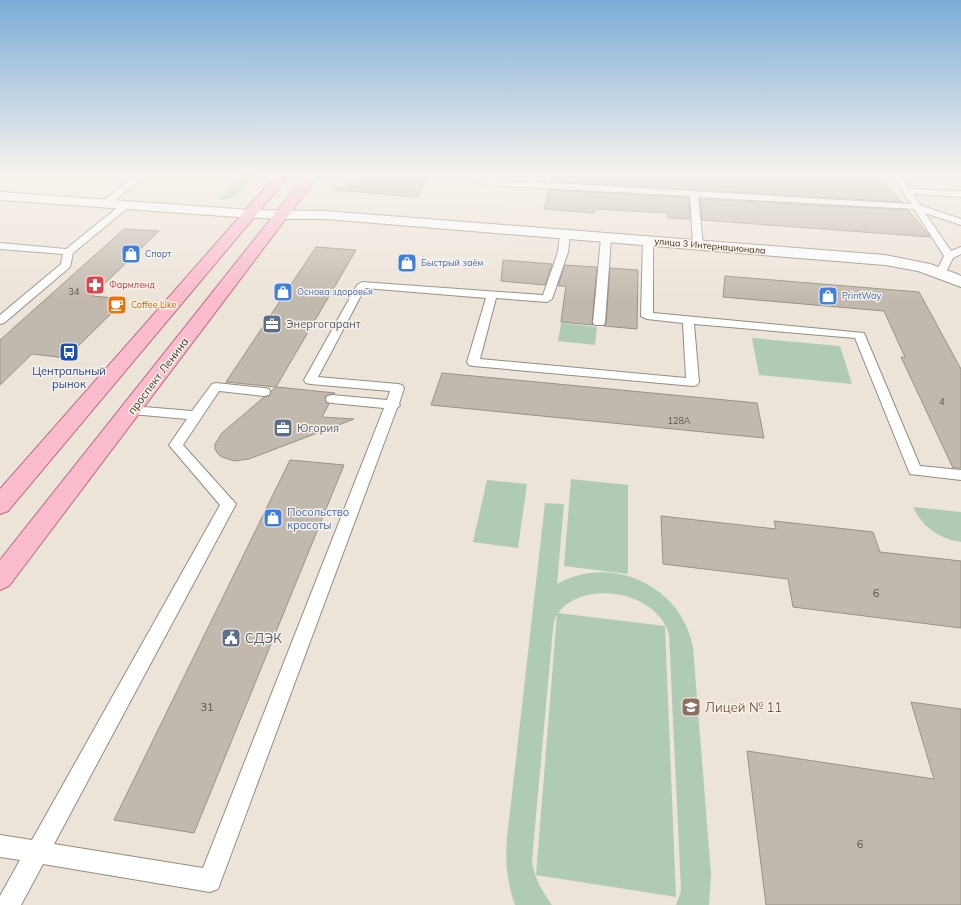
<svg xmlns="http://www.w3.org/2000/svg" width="961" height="905" viewBox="0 0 961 905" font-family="Mulish,sans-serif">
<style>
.green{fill:#afcbb5}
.building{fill:#c2b9ae;stroke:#999187}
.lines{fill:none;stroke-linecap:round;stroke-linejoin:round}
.lane-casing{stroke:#948c82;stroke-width:2}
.street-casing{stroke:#948c82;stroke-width:2}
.secondary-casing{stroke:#948c82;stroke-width:2}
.primary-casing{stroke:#b36e7f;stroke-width:2}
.lane{fill:#fff;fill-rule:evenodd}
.street{fill:#fff;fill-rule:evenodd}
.secondary{fill:#fff;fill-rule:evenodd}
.primary{fill:#fabbcd;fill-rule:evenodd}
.labels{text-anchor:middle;stroke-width:3;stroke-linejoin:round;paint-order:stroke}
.far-street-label{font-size:9px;fill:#36332e;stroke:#fbf2e7}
.far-shop-label{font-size:9px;fill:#366cbe;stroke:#fbf2e7;text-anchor:start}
.far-health-label{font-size:9px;fill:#be3a42;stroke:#fbf2e7;text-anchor:start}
.number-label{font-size:9px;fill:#59544e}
.far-food-label{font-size:9px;fill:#c56008;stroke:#fbf2e7;text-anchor:start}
.service-label{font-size:11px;fill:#4e5e75;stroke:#fbf2e7;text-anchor:start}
.transit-label{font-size:11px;fill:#164399;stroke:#fbf2e7}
.street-label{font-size:11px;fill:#36332e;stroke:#fbf2e7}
.shop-label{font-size:11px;fill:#366cbe;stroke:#fbf2e7;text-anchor:start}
.near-number-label{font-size:11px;fill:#59544e}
.near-service-label{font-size:13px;fill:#4e5e75;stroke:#fbf2e7;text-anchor:start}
.near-education-label{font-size:13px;fill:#785e54;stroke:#fbf2e7;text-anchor:start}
</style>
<rect width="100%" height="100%" fill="#ede4d9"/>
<!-- green -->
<path class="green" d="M243 172H258C248 185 236 201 217 200Z
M561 323 597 327 595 345 558 341Z
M752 338 840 346 852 384 759 375Z
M571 479 628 485V574L564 566Z
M487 480 527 484 518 548 473 542Z
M545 503 564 504 557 584C611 553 682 586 693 647L711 874 709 905H676L681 891 669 635C659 592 584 578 558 613L665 626 676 897 536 875 557 614 554 621 552 639 532 860C534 878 542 891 552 905H515C507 883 505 862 507 838Z
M913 507 961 512V542C940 539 922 527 913 507Z"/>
<!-- building -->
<path class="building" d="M387 172H431L418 197 333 190Z
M553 172H877L902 202 551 181Z
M549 190 689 197 690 219 668 218V213L595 209 594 213 544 209Z
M700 199 908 210 930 237 702 220Z
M124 229 159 231 92 296 126 299 66 358 32 354 0 385V340Z
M316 247 356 250 276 387 226 382Z
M503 260 552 264 545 285 501 281Z
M565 265 597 267 592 323 593 325 561 322 566 286H558Z
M610 268 638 270 637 329 604 326 606 323Z
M725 276 919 292 961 369V468H953L901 357H905L884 311 723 297Z
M442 373 757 403 764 438 431 405Z
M277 387 335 393 326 396V402L329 404 322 417 354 419 249 459 234 461 222 457 218 454 215 449V444L222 433 264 397 269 396 271 391Z
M290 460 344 465 194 833 114 820Z
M661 516 776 529 774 521 873 532 880 552 961 561V628L793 607 788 579 663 564Z
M911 702 961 709V905H766L747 751 934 779Z"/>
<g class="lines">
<!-- lane casing -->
<g class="lane-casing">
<path id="lane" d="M141 172H150L109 205H103L102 203 103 201Z
M466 172H476L488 180 529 182 530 172H538L537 182 911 204 890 172H898L909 189 961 191V197L913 194 920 205 961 219V225L925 213 951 251 961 247V254L953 258 945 274H937L936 272 944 256 914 209 698 197 703 245 698 248 693 245 690 196 486 185Z
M126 202 129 203 130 205 129 207 73 253 70 267 4 323 0 324V315L61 264 63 254 0 249V243L66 249 123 203Z
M565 231 570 234 568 252 552 299 547 302 496 298 480 359 686 378 683 323 647 319 641 316 643 241 648 238 651 239 653 241V313L864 333 920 466 961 470V480L910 474 855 338 694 324 699 382 697 385 693 386 473 366 469 365 467 362 486 298 365 288 318 377 398 384 402 385 404 388 399 404 400 405 397 408 218 889 210 892 43 864 21 905H0V896L20 860 0 857V835L32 840 220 505 169 445 187 419 132 414 127 413 125 410 127 407 132 406 192 411 212 384 216 383 264 388 269 389 270 392 269 395 264 396 219 391 183 445 236 504 54 844 203 868 384 408 332 403 327 402 326 399 327 396 332 395 387 400 390 391 310 384 306 383 304 380 357 285 362 282 543 295 558 252 560 234Z
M606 235 611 238 605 323 603 325H595L593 323 601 238Z"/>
</g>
<!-- street casing -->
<g class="street-casing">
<path id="street" d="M0 192 252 210 257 211 259 214 257 217 252 218 0 200Z"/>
</g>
<!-- secondary casing -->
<g class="secondary-casing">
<path id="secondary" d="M252 210 326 211 885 255 930 264 957 274 961 276V287L918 271 885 265 326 219H281L247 217 245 214 247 211Z"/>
</g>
<!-- primary casing -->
<g class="primary-casing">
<path id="primary" d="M279 172H292L8 511 0 514V489Z
M308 172H321L9 586 0 590V560Z"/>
</g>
<!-- lane -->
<use href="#lane" class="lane"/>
<!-- street -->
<use href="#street" class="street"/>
<!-- secondary -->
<use href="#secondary" class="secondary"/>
<!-- primary -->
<use href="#primary" class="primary"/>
</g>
<!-- sky -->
<linearGradient id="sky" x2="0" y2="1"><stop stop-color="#7cacd7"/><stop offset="0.58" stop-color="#f7f3ee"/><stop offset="1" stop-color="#f7f3ee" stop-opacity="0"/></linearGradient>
<rect width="961" height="299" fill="url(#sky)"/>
<!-- icons -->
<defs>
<g id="shop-square" transform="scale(1)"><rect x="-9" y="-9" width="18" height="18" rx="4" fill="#3f7fe0" stroke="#fbf2e7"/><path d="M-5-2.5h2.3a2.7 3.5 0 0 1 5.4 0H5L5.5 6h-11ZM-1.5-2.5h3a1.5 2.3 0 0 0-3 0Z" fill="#fff"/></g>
<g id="pharmacy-square" transform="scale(1)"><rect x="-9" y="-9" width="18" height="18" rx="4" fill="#e0444e" stroke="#fbf2e7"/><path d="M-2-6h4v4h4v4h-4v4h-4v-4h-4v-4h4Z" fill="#fff"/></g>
<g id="cafe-square" transform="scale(1)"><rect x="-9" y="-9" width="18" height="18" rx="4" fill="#e8710a" stroke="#fbf2e7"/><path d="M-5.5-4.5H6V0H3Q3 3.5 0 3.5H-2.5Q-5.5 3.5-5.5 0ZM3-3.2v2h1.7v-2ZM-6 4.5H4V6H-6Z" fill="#fff"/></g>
<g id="office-square" transform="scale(1)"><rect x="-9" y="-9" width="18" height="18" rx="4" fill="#5c6f8a" stroke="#fbf2e7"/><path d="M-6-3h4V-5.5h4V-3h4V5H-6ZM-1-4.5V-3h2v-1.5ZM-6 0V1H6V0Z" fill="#fff"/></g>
<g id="bus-square" transform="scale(1)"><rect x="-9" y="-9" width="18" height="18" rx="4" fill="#1a4fb4" stroke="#fbf2e7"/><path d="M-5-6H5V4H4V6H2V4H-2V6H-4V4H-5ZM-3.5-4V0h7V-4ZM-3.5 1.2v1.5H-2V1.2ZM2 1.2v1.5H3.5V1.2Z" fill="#fff"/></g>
<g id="civic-square" transform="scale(1)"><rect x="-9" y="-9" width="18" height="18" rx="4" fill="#5c6f8a" stroke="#fbf2e7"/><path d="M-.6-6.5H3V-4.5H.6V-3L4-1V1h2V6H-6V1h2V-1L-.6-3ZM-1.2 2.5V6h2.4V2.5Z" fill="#fff"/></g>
<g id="school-square" transform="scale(1)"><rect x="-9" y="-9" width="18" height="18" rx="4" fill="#8d6e63" stroke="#fbf2e7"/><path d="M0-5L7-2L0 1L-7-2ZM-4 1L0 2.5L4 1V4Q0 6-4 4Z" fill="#fff"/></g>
</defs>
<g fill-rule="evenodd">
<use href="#shop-square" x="131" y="254"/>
<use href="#shop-square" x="407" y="263"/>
<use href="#pharmacy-square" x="95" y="285"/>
<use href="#shop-square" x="283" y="292"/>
<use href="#shop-square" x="828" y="296"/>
<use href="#cafe-square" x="117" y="305"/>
<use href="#office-square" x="272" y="324"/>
<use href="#bus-square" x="69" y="352"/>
<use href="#office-square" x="283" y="428"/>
<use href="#shop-square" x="273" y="518"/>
<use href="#civic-square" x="231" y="638"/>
<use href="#school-square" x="691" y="707"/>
</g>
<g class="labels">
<!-- far-street labels -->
<g class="far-street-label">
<text transform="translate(710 246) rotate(5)" y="3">улица 3 Интернационала</text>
</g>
<!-- far-shop labels -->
<g class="far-shop-label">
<text x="145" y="257">Спорт</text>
<text x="421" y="266">Быстрый заём</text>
<text x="297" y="295">Основа здоровья</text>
<text x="842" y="299">PrintWay</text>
</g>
<!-- far-health labels -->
<g class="far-health-label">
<text x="109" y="288">Фармленд</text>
</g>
<!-- number labels -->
<g class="number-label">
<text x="74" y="295">34</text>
<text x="942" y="405">4</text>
<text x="679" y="424">128А</text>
</g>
<!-- far-food labels -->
<g class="far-food-label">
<text x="131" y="308">Coffee Like</text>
</g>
<!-- service labels -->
<g class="service-label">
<text x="286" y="328">Энергогарант</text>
<text x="297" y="432">Югория</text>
</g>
<!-- transit labels -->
<g class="transit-label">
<text x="69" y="375">Центральный<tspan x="69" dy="13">рынок</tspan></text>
</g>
<!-- street labels -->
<g class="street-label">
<text transform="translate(158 376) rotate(-53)" y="4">проспект Ленина</text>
</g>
<!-- shop labels -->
<g class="shop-label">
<text x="287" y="516">Посольство<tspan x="287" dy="13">красоты</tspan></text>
</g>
<!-- near-number labels -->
<g class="near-number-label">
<text x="876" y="597">6</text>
<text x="207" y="711">31</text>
<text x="860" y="848">6</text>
</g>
<!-- near-service labels -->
<g class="near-service-label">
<text x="245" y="643">СДЭК</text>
</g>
<!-- near-education labels -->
<g class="near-education-label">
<text x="705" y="712">Лицей № 11</text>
</g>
</g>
</svg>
